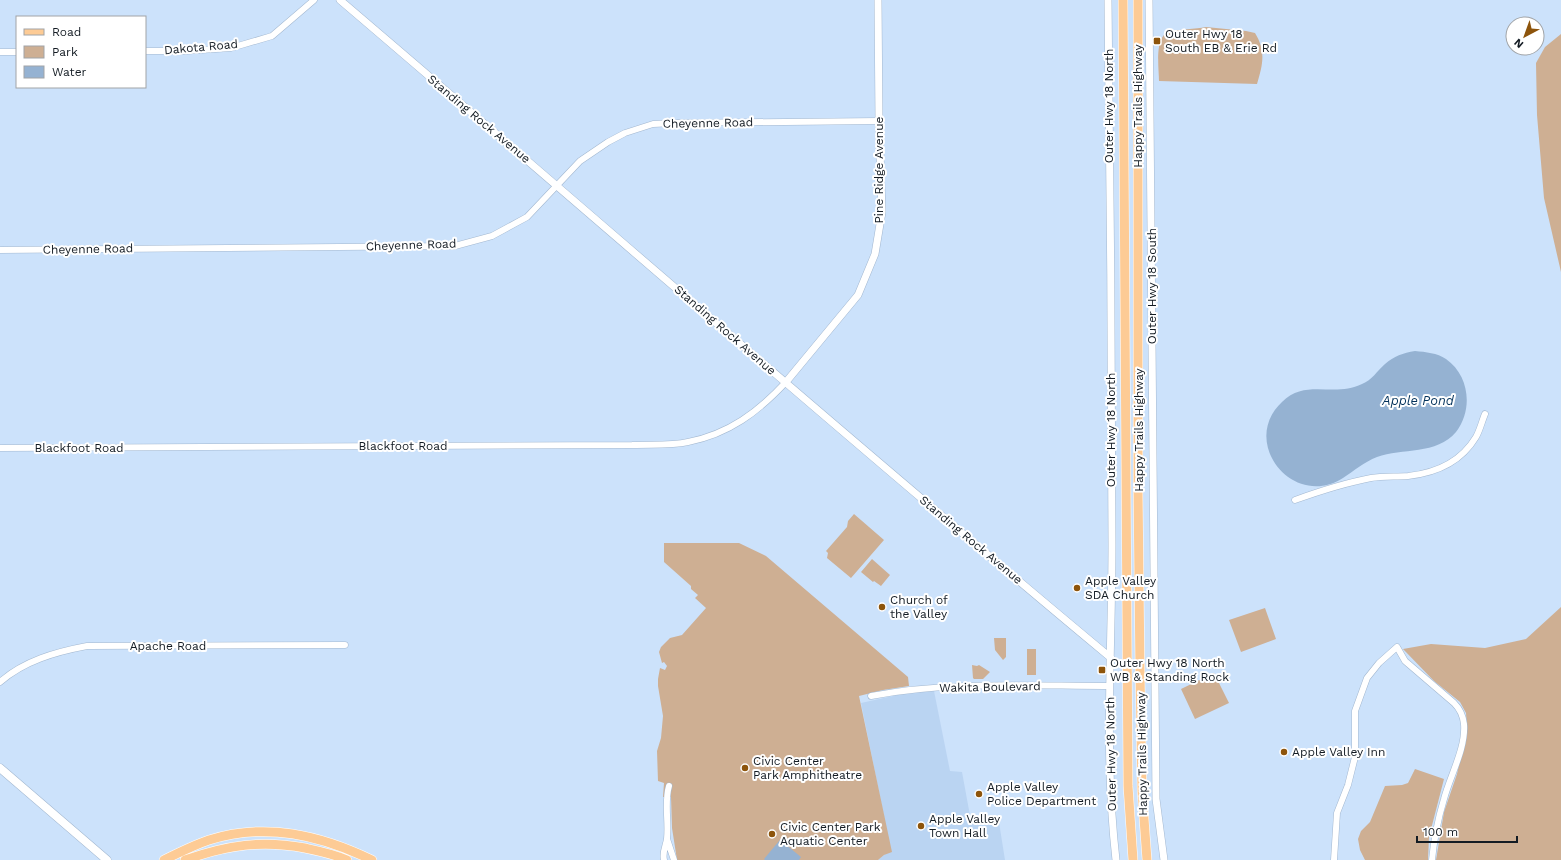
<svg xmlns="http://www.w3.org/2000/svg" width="1561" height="860" viewBox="0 0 1561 860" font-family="'Work Sans',sans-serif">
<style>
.built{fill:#bad4f2}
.green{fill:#ceaf93}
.water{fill:#95b2d2}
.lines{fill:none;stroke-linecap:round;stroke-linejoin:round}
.minor-casing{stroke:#a3b8d0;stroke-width:7}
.tertiary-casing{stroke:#a3b8d0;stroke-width:8}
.secondary-casing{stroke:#a3b8d0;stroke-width:9}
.primary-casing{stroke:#fff;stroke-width:10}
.minor{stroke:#fff;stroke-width:6}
.tertiary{stroke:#fff;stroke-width:7}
.secondary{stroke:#fff;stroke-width:8}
.primary{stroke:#fdcb95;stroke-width:9}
.poi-dot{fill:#8d540b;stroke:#fff;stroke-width:1.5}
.labels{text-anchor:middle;stroke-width:4;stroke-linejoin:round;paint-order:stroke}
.poi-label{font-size:12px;fill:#131b23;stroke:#fff;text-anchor:start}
.street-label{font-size:12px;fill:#131b23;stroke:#fff}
.water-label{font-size:13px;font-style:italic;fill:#05335c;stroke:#fff}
</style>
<rect width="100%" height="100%" fill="#cce2fb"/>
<!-- built -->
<path class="built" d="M934 691 950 771 962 772 971 821 998 816 1005 860H878L884 855 891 851 861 703 902 694Z"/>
<!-- green -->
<path class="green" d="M1206 27 1246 31 1255 33C1266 51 1263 64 1257 84L1159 81C1159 69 1154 36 1169 32 1178 29 1196 29 1206 27Z
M1561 34V272L1544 198 1537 115 1536 63 1545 47Z
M854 514 884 540 851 578 827 558 828 553 826 551 847 527 848 521Z
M664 543H739L766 556 908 677 909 686 883 690 859 696 892 852 884 855 878 860H677L672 828 671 797H663L664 783 658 781 657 751 661 738 663 716 658 686V679L660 668 665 670 667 666 664 662 662 663 659 652 661 647 670 638 682 635 706 608 695 598 698 595 691 589V586L664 562Z
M872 559 890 575 881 586 874 581 873 582 861 572Z
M1561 607V860H1436L1444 812 1457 774 1467 729 1466 713 1460 702 1434 681 1403 649 1431 644 1485 648 1526 639Z
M1265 608 1276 639 1241 652 1229 620Z
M994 638H1006V657L1003 660 995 650Z
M1027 649H1036V675H1027Z
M972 665 977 666 979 665 990 672 983 679H974L973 678Z
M1214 673 1229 703 1195 719 1181 689Z
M1415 769 1444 779 1429 837 1428 860H1365L1360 850 1358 839 1361 831 1370 822 1385 786 1402 785 1408 783Z"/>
<!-- water -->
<path class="water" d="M1415 351C1426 352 1437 353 1446 359 1470 376 1473 410 1456 432 1437 455 1402 448 1377 457 1364 462 1354 471 1343 478 1293 510 1239 442 1282 402 1306 378 1334 398 1362 384 1372 380 1377 371 1385 364 1394 356 1403 353 1415 351Z
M784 835 789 840 785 844 801 857 799 860H765L764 859Z"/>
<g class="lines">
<!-- minor casing -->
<g class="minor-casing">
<path id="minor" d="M145 51H185L231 48 272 36 314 0
M0 52H17
M0 250 455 246 492 236 527 217 580 161 608 142 625 133 653 124 674 123 879 121
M0 448 632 445C651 444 670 446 688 442 729 434 758 412 786 382
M1295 500C1320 491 1345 483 1371 478 1383 476 1396 477 1408 476 1436 473 1461 462 1476 437 1480 430 1482 421 1485 414
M0 682C24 661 55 652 87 646L345 645
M871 696C948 681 1030 686 1109 686
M667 839 674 860
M664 860C662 852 666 846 667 839 669 821 664 803 669 786
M1334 860 1337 813 1348 785 1355 757V711L1367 678 1379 663 1397 647 1405 661 1454 703C1460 709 1463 715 1464 724 1466 748 1450 776 1444 799 1438 819 1434 839 1432 860"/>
</g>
<!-- tertiary casing -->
<g class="tertiary-casing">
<path id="tertiary" d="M340 0C597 219 851 442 1111 658
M1108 0C1110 182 1112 363 1112 545 1112 650 1104 755 1116 860
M1149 0 1156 799 1164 860
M786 382 858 295 875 254 882 212 879 121 878 0"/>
</g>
<!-- secondary casing -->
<g class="secondary-casing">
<path id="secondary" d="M0 768 107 860"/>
</g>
<!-- primary casing -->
<g class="primary-casing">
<path id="primary" d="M1123 0 1128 786 1133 860
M1138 0V489L1140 672 1142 791 1147 860
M164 860C178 853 194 845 209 840 266 822 320 835 372 860
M185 860C227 845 262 840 305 848 319 851 334 854 347 860"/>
</g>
<!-- minor -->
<use href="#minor" class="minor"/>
<!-- tertiary -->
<use href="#tertiary" class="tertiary"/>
<!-- secondary -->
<use href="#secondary" class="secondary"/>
<!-- primary -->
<use href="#primary" class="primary"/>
</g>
<!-- markers -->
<g class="poi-dot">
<rect x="1153" y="37" width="8" height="8" rx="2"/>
<circle cx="1077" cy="588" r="4"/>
<circle cx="882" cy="607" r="4"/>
<rect x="1098" y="666" width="8" height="8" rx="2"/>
<circle cx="1284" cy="752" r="4"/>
<circle cx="745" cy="768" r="4"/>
<circle cx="979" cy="794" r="4"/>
<circle cx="921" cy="826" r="4"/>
<circle cx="772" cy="834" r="4"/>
</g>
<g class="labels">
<!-- poi labels -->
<g class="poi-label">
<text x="1165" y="38">Outer Hwy 18<tspan x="1165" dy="14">South EB &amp; Erie Rd</tspan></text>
<text x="1085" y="585">Apple Valley<tspan x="1085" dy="14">SDA Church</tspan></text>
<text x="890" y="604">Church of<tspan x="890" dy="14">the Valley</tspan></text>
<text x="1110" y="667">Outer Hwy 18 North<tspan x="1110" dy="14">WB &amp; Standing Rock</tspan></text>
<text x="1292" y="756">Apple Valley Inn</text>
<text x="753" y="765">Civic Center<tspan x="753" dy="14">Park Amphitheatre</tspan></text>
<text x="987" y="791">Apple Valley<tspan x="987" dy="14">Police Department</tspan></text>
<text x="929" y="823">Apple Valley<tspan x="929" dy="14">Town Hall</tspan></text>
<text x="780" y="831">Civic Center Park<tspan x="780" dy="14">Aquatic Center</tspan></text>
</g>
<!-- street labels -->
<g class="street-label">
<text transform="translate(201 47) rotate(-5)" y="4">Dakota Road</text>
<text transform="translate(1109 106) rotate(-90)" y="4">Outer Hwy 18 North</text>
<text transform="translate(1138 106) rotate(-90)" y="4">Happy Trails Highway</text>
<text transform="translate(479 119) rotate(40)" y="4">Standing Rock Avenue</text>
<text transform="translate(708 123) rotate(-1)" y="4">Cheyenne Road</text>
<text transform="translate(879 170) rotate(-90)" y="4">Pine Ridge Avenue</text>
<text transform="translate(411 245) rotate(-2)" y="4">Cheyenne Road</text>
<text transform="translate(88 249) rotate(-1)" y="4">Cheyenne Road</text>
<text transform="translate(1152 286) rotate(-90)" y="4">Outer Hwy 18 South</text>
<text transform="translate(725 330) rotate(41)" y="4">Standing Rock Avenue</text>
<text transform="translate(1111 430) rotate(-90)" y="4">Outer Hwy 18 North</text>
<text transform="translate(1139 430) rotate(-90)" y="4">Happy Trails Highway</text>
<text x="403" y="450">Blackfoot Road</text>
<text x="79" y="452">Blackfoot Road</text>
<text transform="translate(971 540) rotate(40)" y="4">Standing Rock Avenue</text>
<text x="168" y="650">Apache Road</text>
<text transform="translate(990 687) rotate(-1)" y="4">Wakita Boulevard</text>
<text transform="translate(1111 754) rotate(-91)" y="4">Outer Hwy 18 North</text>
<text transform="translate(1142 754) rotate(-91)" y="4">Happy Trails Highway</text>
</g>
<!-- water labels -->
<g class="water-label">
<text x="1418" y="405">Apple Pond</text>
</g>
</g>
<!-- legend -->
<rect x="16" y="16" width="130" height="72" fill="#ffffff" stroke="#a1a4a7"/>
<rect x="24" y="29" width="20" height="6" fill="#fdcb95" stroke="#a1a4a7"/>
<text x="52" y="36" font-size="12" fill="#131b23">Road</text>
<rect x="24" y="46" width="20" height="12" fill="#ceaf93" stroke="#a1a4a7"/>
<text x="52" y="56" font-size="12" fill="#131b23">Park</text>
<rect x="24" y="66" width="20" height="12" fill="#95b2d2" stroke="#a1a4a7"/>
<text x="52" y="76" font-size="12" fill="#131b23">Water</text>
<!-- north arrow -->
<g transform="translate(1525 36) rotate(221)"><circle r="19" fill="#ffffff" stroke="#a1a4a7"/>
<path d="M0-3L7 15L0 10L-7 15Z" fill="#8d540b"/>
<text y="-6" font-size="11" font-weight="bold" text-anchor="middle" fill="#131b23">N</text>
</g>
<!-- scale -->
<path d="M1417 836v6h100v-6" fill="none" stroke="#131b23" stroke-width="2"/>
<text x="1423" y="836" font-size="12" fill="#131b23" stroke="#ffffff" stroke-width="3" paint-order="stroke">100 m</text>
</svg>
